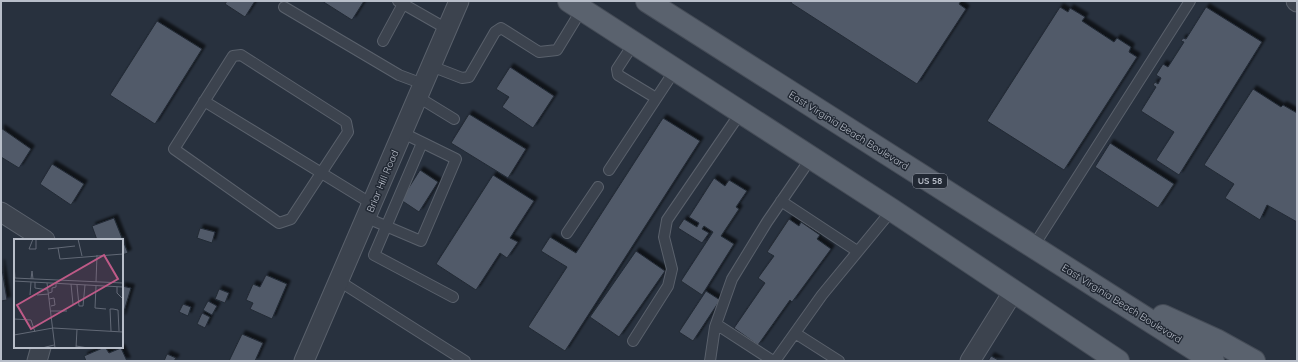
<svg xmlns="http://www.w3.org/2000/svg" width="1298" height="362" viewBox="0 0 1298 362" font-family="Quicksand,sans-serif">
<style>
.building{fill:#515a69;stroke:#232a35;filter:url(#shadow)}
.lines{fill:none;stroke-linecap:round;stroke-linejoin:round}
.lane-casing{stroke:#5a616c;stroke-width:12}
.street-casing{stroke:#5a616c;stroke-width:21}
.primary-casing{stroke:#454c57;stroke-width:24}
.lane{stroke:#3c434e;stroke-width:10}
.street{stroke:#3c434e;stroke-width:19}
.primary{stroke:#5a626e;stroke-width:22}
.labels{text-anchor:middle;stroke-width:3;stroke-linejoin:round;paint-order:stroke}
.shield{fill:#212833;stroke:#8b919c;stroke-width:1}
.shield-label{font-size:9px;font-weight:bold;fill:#b8bec9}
.street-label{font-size:10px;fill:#b8bec9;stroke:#212833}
.inset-road{fill:none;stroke:#626976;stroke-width:1}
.view{fill:#be5a87;fill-opacity:0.15;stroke:#be5a87;stroke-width:2}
.inset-edge{fill:none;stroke:#b8bec9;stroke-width:2}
</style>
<defs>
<filter id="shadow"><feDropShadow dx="3.5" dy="-3.5" stdDeviation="1" flood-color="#0009"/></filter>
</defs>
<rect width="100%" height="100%" fill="#28313e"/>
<!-- building -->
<path class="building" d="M227 1H255L245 17 225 4Z
M322 1H364L352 20Z
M792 1H961L959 4 966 9 917 84 791 3Z
M1060 7 1068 12 1070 8 1085 17 1082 21 1114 42 1117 38 1131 47 1129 52 1137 57 1064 170 987 121Z
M1206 7 1262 42 1179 175 1156 160 1174 132 1141 111 1156 87 1153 85 1155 82 1158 84 1161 78 1156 75 1163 64 1168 67 1184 42 1181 41 1183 38 1186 39Z
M157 21 202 49 155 124 110 95Z
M510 67 554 96 533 128 502 107 509 97 496 89Z
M1253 89 1281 107 1283 105 1297 113V222L1267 205 1260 220 1225 198 1234 184 1204 165Z
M469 114 526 149 508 178 451 143Z
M663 118 700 141 565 351 528 327 567 267 541 251 550 237 576 253Z
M1 128 31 149 19 168 1 157Z
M1110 143 1174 184 1158 208 1095 167Z
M52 164 84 184 71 205 40 184Z
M420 170 438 182 419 212 401 200Z
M493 175 534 201 510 238 518 242 507 258 500 253 476 290 436 264Z
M714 178 725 186 729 180 747 191 736 207 739 209 721 236 734 244 702 295 681 281 713 232 704 226 702 229 709 233 702 243 678 228 684 219 697 227 699 223 689 217Z
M114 218 128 253 122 255V240H97L92 226Z
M789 219 799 226 801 222 820 235 817 239 831 249 792 302 790 300 758 345 734 328 765 283 758 278 774 256 767 252Z
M200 228 215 232 212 243 197 238Z
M636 251 665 271 619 337 590 317Z
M1 263 7 300 1 301Z
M266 275 287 284 272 319 250 309 253 303 246 300 253 284 260 287Z
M122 286 131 288 122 318Z
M219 289 229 293 225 303 215 299Z
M706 291 720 300 693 341 679 332Z
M208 301 217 306 212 315 203 310Z
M183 304 191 307 188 316 179 312Z
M202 313 210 317 205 328 197 324Z
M242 334 263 343 255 361H229Z
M105 347 109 353 121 348 127 361H86L84 356Z
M167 354 176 358 174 361H164Z
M991 356 1000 361H988Z"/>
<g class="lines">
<!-- lane casing -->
<g class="lane-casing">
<path id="lane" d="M398 1 447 29
M284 7 399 75 423 84
M383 41 403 4
M634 43 617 69 618 75 656 98
M241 55 346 122 348 132 291 219 279 223 174 149 233 56Z
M431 66 462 78 469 77 495 32 501 28 539 52 557 50 582 9
M418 97 454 119
M204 101 372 204
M422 143 374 255 453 297
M609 170 675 70
M781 201 857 251
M367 218 421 241 456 159 403 133
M567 233 598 187
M1033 247 1190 1
M339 281 465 361
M716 324 773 361
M795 333 839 361
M633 341 668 286 672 269 664 237 667 220 741 112
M710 361 715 327 732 279 767 222 811 158
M775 361 822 295 892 210"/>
</g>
<!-- street casing -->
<g class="street-casing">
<path id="street" d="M1296 1 1297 2
M1 212 45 240
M37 361 41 347
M304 361 459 1
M970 361 1013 292"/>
</g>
<!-- primary casing -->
<g class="primary-casing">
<path id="primary" d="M569 1 892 210 1118 361
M647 1 1213 361
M1163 316 1218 341 1254 361"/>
</g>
<!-- lane -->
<use href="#lane" class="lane"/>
<!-- street -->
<use href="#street" class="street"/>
<!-- primary -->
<use href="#primary" class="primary"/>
</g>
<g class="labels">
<!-- shield labels -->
<rect class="shield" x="913" y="174" width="34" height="14" rx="3"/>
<g class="shield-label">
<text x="930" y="184">US 58</text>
</g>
<!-- street labels -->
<g class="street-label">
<text transform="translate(849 130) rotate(32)" y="4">East Virginia Beach Boulevard</text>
<text transform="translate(382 181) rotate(-67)" y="4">Briar Hill Road</text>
<text transform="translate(1122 303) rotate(32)" y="4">East Virginia Beach Boulevard</text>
</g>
</g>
<!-- overview -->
<g transform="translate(14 239)">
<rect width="109" height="109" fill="#28313e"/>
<path class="inset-road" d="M19 0 15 10H22V0M64 0 68 17M44 9 46 20 109 15M34 10 61 7M0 25 1 39M0 39 109 44M17 40 18 32 19 40M0 42 109 48M21 43V49L34 51M82 43 83 16M33 44 41 109M57 45 59 65M63 46 65 67H69L71 46M82 47 81 69 92 70M103 48V54L109 60M35 54 38 53V49L42 48V44M16 56 17 43M23 56 35 55M35 60 40 59 41 66 37 67M37 72H53M0 80 17 81 21 93M97 92 96 70H99L104 71 105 92M0 96 39 89 109 93M62 107 74 109M28 109 40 106M62 109 63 90"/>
<path class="view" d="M90 16 104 40 17 90 3 66Z"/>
<rect width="109" height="109" class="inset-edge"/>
</g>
<!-- border -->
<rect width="1298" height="362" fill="none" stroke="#b8bec9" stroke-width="4"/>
</svg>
